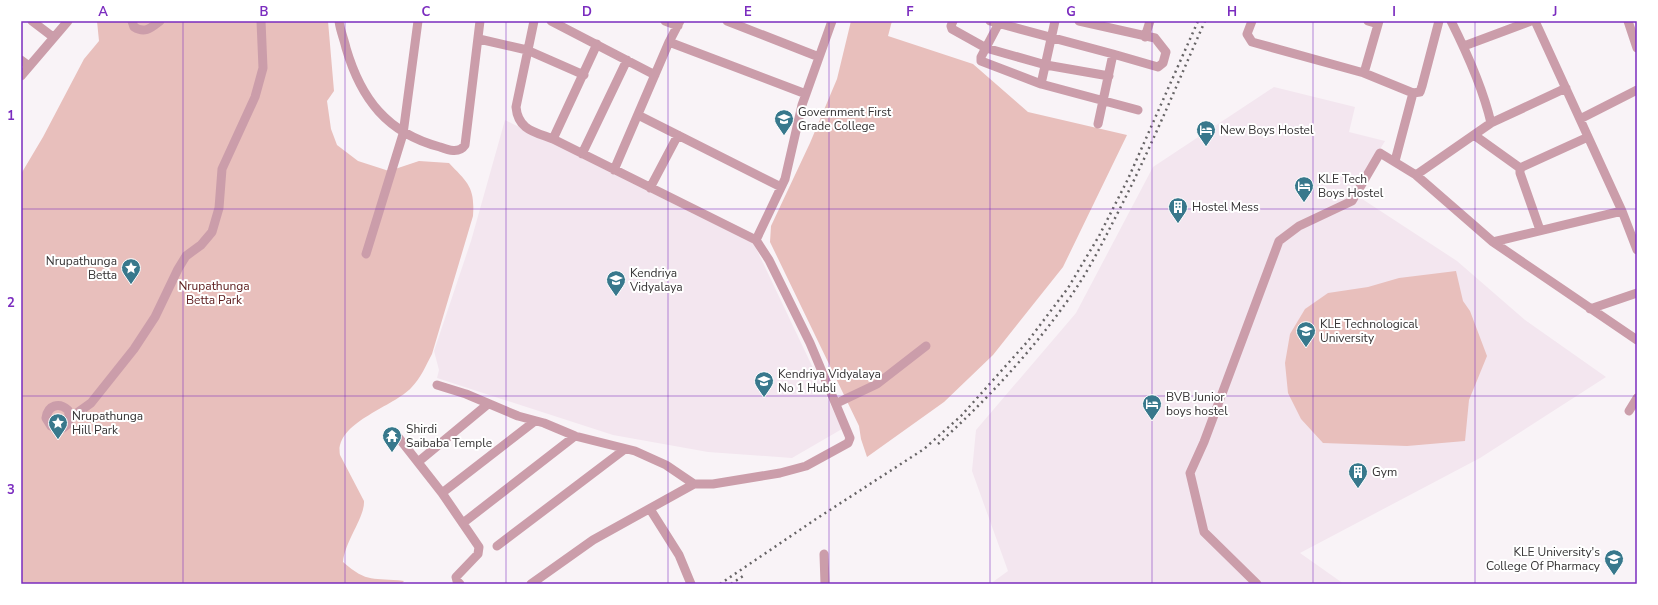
<svg xmlns="http://www.w3.org/2000/svg" width="1658" height="605" viewBox="0 0 1658 605" font-family="'Nunito Sans',sans-serif">
<style>
.built{fill:#f3e6ef}
.green{fill:#e8bfbc}
.lines{fill:none;stroke-linecap:round;stroke-linejoin:round}
.minor{stroke:#cb9daa;stroke-width:9}
.rail{stroke:#676466;stroke-width:2.5;stroke-dasharray:2 4;stroke-linecap:butt}
.grid{fill:none;stroke:#7b2cbf;stroke-width:1;stroke-opacity:0.55}
.labels{text-anchor:middle;stroke-width:4;stroke-linejoin:round;paint-order:stroke}
.poi-label{font-size:12px;fill:#353334;stroke:#fff;text-anchor:start}
.park-label{font-size:12px;fill:#5b1a1b;stroke:#fff}
.neatline{fill:none;stroke:#7b2cbf;stroke-width:1.5}
.grid-label{font-size:13px;text-anchor:middle;font-weight:bold;fill:#7b2cbf}
</style>
<rect width="100%" height="100%" fill="#f9f3f7"/>
<!-- built -->
<path class="built" d="M1274 87 1355 107 1349 132 1385 141 1353 193 1457 261 1525 320 1606 377 1480 458 1300 553 1344 584H990L1008 571 972 471 976 430 1076 313 1153 167Z
M505 120 754 244 842 429 792 458 708 452 613 435 437 378 439 370 434 351 471 241Z"/>
<!-- green -->
<path class="green" d="M97 21H328L334 91 327 101 331 129 337 145 358 161 389 171 419 161 449 163C468 183 475 187 473 216L432 354C426 365 421 378 411 388 393 407 334 423 340 455L364 501C365 517 345 541 343 562 368 584 373 577 404 581L401 584H21V174L43 137 84 59 99 41Z
M851 21H892L888 36 973 64 1028 112 1127 135 1063 267 993 355 944 402 867 457 861 439 859 426 770 242 771 226 810 143 837 79Z
M1456 271 1463 301 1470 311 1487 356 1469 400 1465 441 1407 446 1323 443 1301 419 1288 393 1285 363 1290 334 1305 309 1328 293 1368 287 1399 278Z"/>
<g class="lines">
<!-- minor -->
<path class="minor" d="M32 21 53 37
M132 21 134 27C145 34 151 28 160 21
M339 21C340 30 344 39 346 48 361 99 387 133 440 147 448 150 459 154 465 145L480 21
M551 21 655 75
M665 21 678 26
M727 21 819 57
M953 21 951 26 952 29 986 48 1046 65 1109 76
M990 21 1113 54
M1055 21 1041 84 1138 110
M1079 21 1155 38 1166 52 1163 63 1158 67 1113 54 1098 124
M1252 21 1247 34 1252 42 1364 73
M1368 21 1378 24
M1379 21 1364 73 1413 93 1420 92 1422 86 1439 21
M1535 21 1622 211 1637 250
M1628 21 1637 48
M999 23 981 57V61L1041 84
M1145 37 1150 21
M479 39 527 50 584 75
M669 42 806 94
M1464 46 1531 21
M21 60 29 66
M21 76 68 21
M638 115 781 187
M1580 119 1637 90
M1491 123 1566 88
M1474 135 1520 168
M553 139 597 44
M582 154 627 60
M1395 161 1413 93
M614 170 669 42 680 21
M1416 175 1491 123C1483 88 1467 53 1451 21
M650 188 678 135
M1540 230 1520 173V168L1588 137
M756 240 785 179 802 105 832 21
M1493 242 1637 340
M366 254 403 134 418 21
M1590 309 1637 293
M437 385 466 394 518 416 544 423 575 436 635 451 666 465 694 484
M837 403 877 384 926 346
M1629 411 1637 398
M70 418 68 410C59 402 48 405 46 418L51 426 55 428H63L67 425 70 418 91 403 134 349 155 317 178 269 186 256 201 245 212 232 219 208 222 169 255 97 263 68 261 21
M395 433 442 493 479 547 478 554 456 577 457 581 460 584
M418 462 488 404
M442 493 535 421
M650 509 679 555 691 584
M463 523 575 436
M497 546 625 449
M824 554 825 584
M531 584 593 540 694 484H713L780 473 806 466 848 443 850 438 810 343 769 260 756 240 553 139C535 132 518 130 516 107L534 21
M1257 584 1204 532 1190 473 1204 442 1279 241 1299 226 1352 201 1380 153 1416 175 1493 242 1622 211"/>
<!-- rail -->
<path class="rail" d="M938 444C988 399 1034 349 1073 293 1088 271 1101 246 1113 222 1147 157 1175 89 1205 21
M720 584 816 519 924 449 961 416 1028 341 1068 288 1099 236 1128 179 1198 21
M731 584 746 574"/>
</g>
<!-- grid -->
<path class="grid" d="M183 21V584M345 21V584M506 21V584M668 21V584M829 21V584M990 21V584M1152 21V584M1313 21V584M1475 21V584M21 209H1637M21 396H1637"/>
<!-- icons -->
<defs>
<g id="university-pin" transform="scale(1)"><path d="M0 17L-7.5 6A9.5 9.5 0 1 1 7.5 6Z" fill="#38788c" stroke="#fff"/><path d="M0-5L7-2L0 1L-7-2ZM-4 1L0 2.5L4 1V4Q0 6-4 4Z" fill="#fff"/></g>
<g id="hotel-pin" transform="scale(1)"><path d="M0 17L-7.5 6A9.5 9.5 0 1 1 7.5 6Z" fill="#38788c" stroke="#fff"/><path d="M-6-4.5h1.5V1H6V5H4.5V3h-9V5H-6ZM-4 0a1.8 1.8 0 1 1 3.6 0ZM.5 0V-2.5h3Q6-2.5 6 0Z" fill="#fff"/></g>
<g id="building-pin" transform="scale(1)"><path d="M0 17L-7.5 6A9.5 9.5 0 1 1 7.5 6Z" fill="#38788c" stroke="#fff"/><path d="M-4-6H4V6H1V3H-1V6H-4ZM-2.5-4.3h1.7v1.8h-1.7ZM.8-4.3h1.7v1.8H.8ZM-2.5-1h1.7V.8h-1.7ZM.8-1h1.7V.8H.8Z" fill="#fff"/></g>
<g id="sight-pin" transform="scale(1)"><path d="M0 17L-7.5 6A9.5 9.5 0 1 1 7.5 6Z" fill="#38788c" stroke="#fff"/><path d="M0-6L1.8-2.2L6-1.7L2.9 1.2L3.7 5.4L0 3.3L-3.7 5.4L-2.9 1.2L-6-1.7L-1.8-2.2Z" fill="#fff"/></g>
<g id="school-pin" transform="scale(1)"><path d="M0 17L-7.5 6A9.5 9.5 0 1 1 7.5 6Z" fill="#38788c" stroke="#fff"/><path d="M0-5L7-2L0 1L-7-2ZM-4 1L0 2.5L4 1V4Q0 6-4 4Z" fill="#fff"/></g>
<g id="temple-pin" transform="scale(1)"><path d="M0 17L-7.5 6A9.5 9.5 0 1 1 7.5 6Z" fill="#38788c" stroke="#fff"/><path d="M0-6L5-2H3V0L6.5 2.5H4V6H1.5V3h-3V6H-4V2.5H-6.5L-3 0V-2H-5Z" fill="#fff"/></g>
</defs>
<g fill-rule="evenodd">
<use href="#university-pin" x="784" y="119"/>
<use href="#hotel-pin" x="1206" y="130"/>
<use href="#hotel-pin" x="1304" y="186"/>
<use href="#building-pin" x="1178" y="207"/>
<use href="#sight-pin" x="131" y="268"/>
<use href="#school-pin" x="616" y="280"/>
<use href="#university-pin" x="1306" y="331"/>
<use href="#school-pin" x="764" y="381"/>
<use href="#hotel-pin" x="1152" y="404"/>
<use href="#sight-pin" x="58" y="423"/>
<use href="#temple-pin" x="392" y="436"/>
<use href="#building-pin" x="1358" y="472"/>
<use href="#university-pin" x="1614" y="559"/>
</g>
<g class="labels">
<!-- poi labels -->
<g class="poi-label">
<text x="798" y="116">Government First<tspan x="798" dy="14">Grade College</tspan></text>
<text x="1220" y="134">New Boys Hostel</text>
<text x="1318" y="183">KLE Tech<tspan x="1318" dy="14">Boys Hostel</tspan></text>
<text x="1192" y="211">Hostel Mess</text>
<text x="117" y="265" text-anchor="end">Nrupathunga<tspan x="117" dy="14">Betta</tspan></text>
<text x="630" y="277">Kendriya<tspan x="630" dy="14">Vidyalaya</tspan></text>
<text x="1320" y="328">KLE Technological<tspan x="1320" dy="14">University</tspan></text>
<text x="778" y="378">Kendriya Vidyalaya<tspan x="778" dy="14">No 1 Hubli</tspan></text>
<text x="1166" y="401">BVB Junior<tspan x="1166" dy="14">boys hostel</tspan></text>
<text x="72" y="420">Nrupathunga<tspan x="72" dy="14">Hill Park</tspan></text>
<text x="406" y="433">Shirdi<tspan x="406" dy="14">Saibaba Temple</tspan></text>
<text x="1372" y="476">Gym</text>
<text x="1600" y="556" text-anchor="end">KLE University's<tspan x="1600" dy="14">College Of Pharmacy</tspan></text>
</g>
<!-- park labels -->
<g class="park-label">
<text x="214" y="290">Nrupathunga<tspan x="214" dy="14">Betta Park</tspan></text>
</g>
</g>
<!-- border -->
<rect width="1658" height="605" fill="none" stroke="#ffffff" stroke-width="44"/>
<rect x="22" y="22" width="1614" height="561" class="neatline"/>
<g class="grid-label">
<text x="103" y="16">A</text>
<text x="264" y="16">B</text>
<text x="426" y="16">C</text>
<text x="587" y="16">D</text>
<text x="748" y="16">E</text>
<text x="910" y="16">F</text>
<text x="1071" y="16">G</text>
<text x="1232" y="16">H</text>
<text x="1394" y="16">I</text>
<text x="1555" y="16">J</text>
<text x="11" y="120">1</text>
<text x="11" y="307">2</text>
<text x="11" y="494">3</text>
</g>
</svg>
